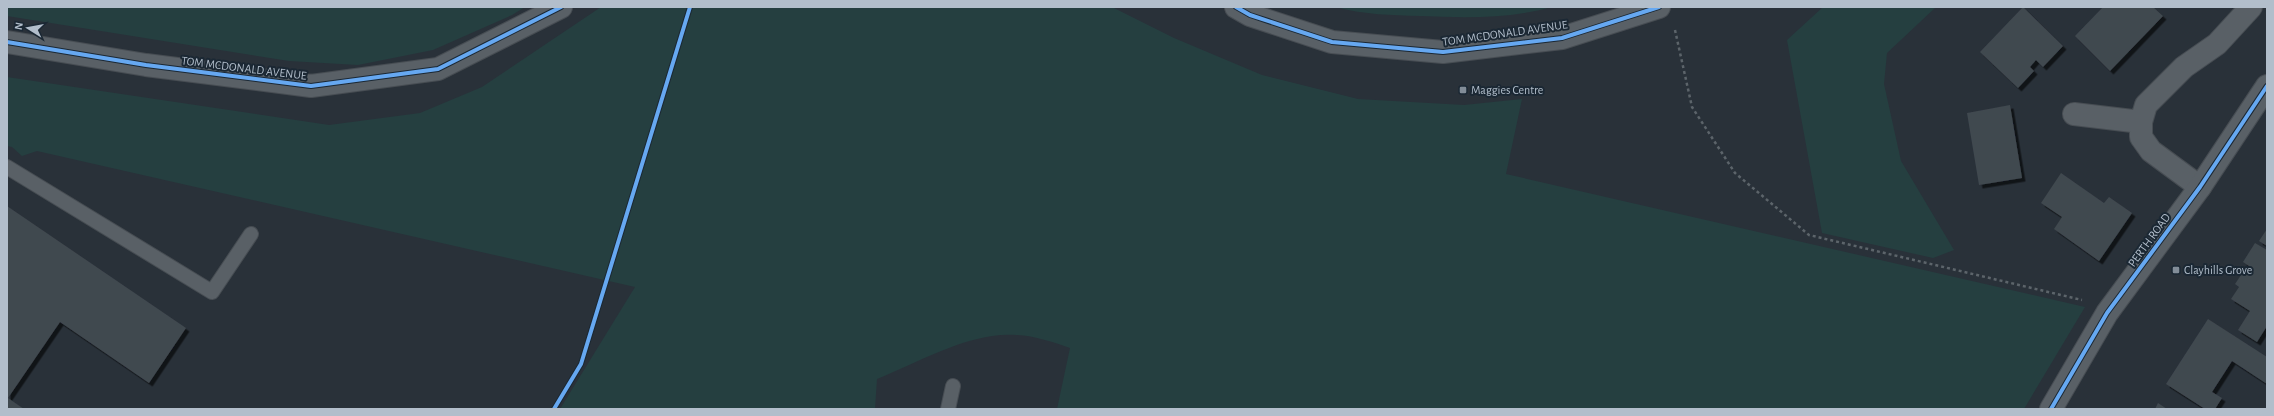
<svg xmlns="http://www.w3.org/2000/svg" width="2274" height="416" viewBox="0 0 2274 416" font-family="'Alegreya Sans',sans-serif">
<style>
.green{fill:#253f40}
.building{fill:#40484f;filter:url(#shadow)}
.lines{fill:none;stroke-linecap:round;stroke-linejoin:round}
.service-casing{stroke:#474d53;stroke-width:16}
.minor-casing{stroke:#474d53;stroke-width:24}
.tertiary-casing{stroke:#474d53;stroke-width:24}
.path{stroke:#5c646a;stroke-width:2.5;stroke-dasharray:3 3;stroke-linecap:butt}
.service{stroke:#596066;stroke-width:14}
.minor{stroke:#596066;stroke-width:22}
.tertiary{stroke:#596066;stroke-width:22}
.cycleway-casing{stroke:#1b2834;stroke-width:6}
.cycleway{stroke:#66a8f1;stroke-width:4}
.poi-dot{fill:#828d98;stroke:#1b2834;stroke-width:1.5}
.labels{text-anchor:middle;stroke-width:4;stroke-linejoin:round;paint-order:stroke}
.street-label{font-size:12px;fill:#b2becb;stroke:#1b2834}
.poi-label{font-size:12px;fill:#b2becb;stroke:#1b2834;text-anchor:start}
</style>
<defs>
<filter id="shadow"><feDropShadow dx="3.5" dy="3.5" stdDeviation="0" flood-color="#0009"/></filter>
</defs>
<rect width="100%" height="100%" fill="#293139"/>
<!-- green -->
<path class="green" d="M7 7H525L512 15 433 50 358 65 289 61 7 16Z
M601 7H1112L1174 38 1262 75 1358 99 1464 105 1522 99 1506 174 2085 307 2024 409H1057L1070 348C1053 342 1035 336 1017 335 971 331 919 362 877 379L875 409H560L635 287 37 151 22 156 12 147 7 146V77L329 125 420 113 482 87Z
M1336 7H1552C1509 19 1465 18 1421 16 1390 15 1366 15 1336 7Z
M1823 7H1936L1887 53 1884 84 1901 161 1954 250 1933 258 1822 233 1787 40Z"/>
<!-- building -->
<path class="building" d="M2023 7 2063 46 2043 67 2036 60 2030 67 2034 71 2018 88 1980 52Z
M2103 7H2153L2163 16 2110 71 2075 36Z
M2010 105 2022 178 1979 185 1967 113Z
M2061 173 2104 203 2109 197 2132 213 2099 261 2054 229 2062 217 2041 203Z
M7 206 186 328 149 383 60 322 8 398 24 409H7Z
M2267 229V246L2259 241Z
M2255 243 2267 250V326L2257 342 2238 330 2250 311 2231 299 2239 287 2235 284 2245 269 2249 271 2252 268 2243 262Z
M2208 319 2267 357V384L2232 361 2212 392 2222 398 2215 409H2205L2166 384Z
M2158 403 2167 409H2155Z"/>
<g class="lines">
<!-- service casing -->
<g class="service-casing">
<path id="service" d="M7 167 212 292 251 234
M948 409 953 386"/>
</g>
<!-- minor casing -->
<g class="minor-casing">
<path id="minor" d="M1236 7 1250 15 1332 42 1443 52 1562 38 1659 7
M7 42 146 65 311 86 438 69 561 7
M2074 114 2141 122
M2200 187 2151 151 2141 137V122L2146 105 2184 67 2217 44 2251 7"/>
</g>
<!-- tertiary casing -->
<g class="tertiary-casing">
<path id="tertiary" d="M2051 409 2107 313 2200 187 2267 86"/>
</g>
<!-- path -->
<path class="path" d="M1675 30 1692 107 1735 173 1809 235 2082 300"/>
<!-- service -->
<use href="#service" class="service"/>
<!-- minor -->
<use href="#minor" class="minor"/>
<!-- tertiary -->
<use href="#tertiary" class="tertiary"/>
<!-- cycleway casing -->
<g class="cycleway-casing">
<path id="cycleway" d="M1236 7 1250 15 1332 42 1443 52 1562 38 1659 7
M7 42 146 65 311 86 438 69 561 7
M554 409 581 364 690 7
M2051 409 2107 313 2200 187 2267 86"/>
</g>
<!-- cycleway -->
<use href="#cycleway" class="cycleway"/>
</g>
<!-- markers -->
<g class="poi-dot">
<rect x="1459" y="86" width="8" height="8" rx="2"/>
<rect x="2172" y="266" width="8" height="8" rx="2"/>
</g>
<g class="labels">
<!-- street labels -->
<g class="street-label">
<text transform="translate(1505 33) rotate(-8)" y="4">TOM MCDONALD AVENUE</text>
<text transform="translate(244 68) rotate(7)" y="4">TOM MCDONALD AVENUE</text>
<text transform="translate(2149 240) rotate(-54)" y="4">PERTH ROAD</text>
</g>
<!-- poi labels -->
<g class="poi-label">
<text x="1471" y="94">Maggies Centre</text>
<text x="2184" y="274">Clayhills Grove</text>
</g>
</g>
<!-- border -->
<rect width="2274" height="416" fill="none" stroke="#b2becb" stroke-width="16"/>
<!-- north arrow -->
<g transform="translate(28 28) rotate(281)" stroke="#1b2834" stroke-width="3" paint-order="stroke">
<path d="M0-3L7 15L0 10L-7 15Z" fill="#b2becb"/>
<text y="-6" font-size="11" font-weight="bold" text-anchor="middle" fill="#b2becb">N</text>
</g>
</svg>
